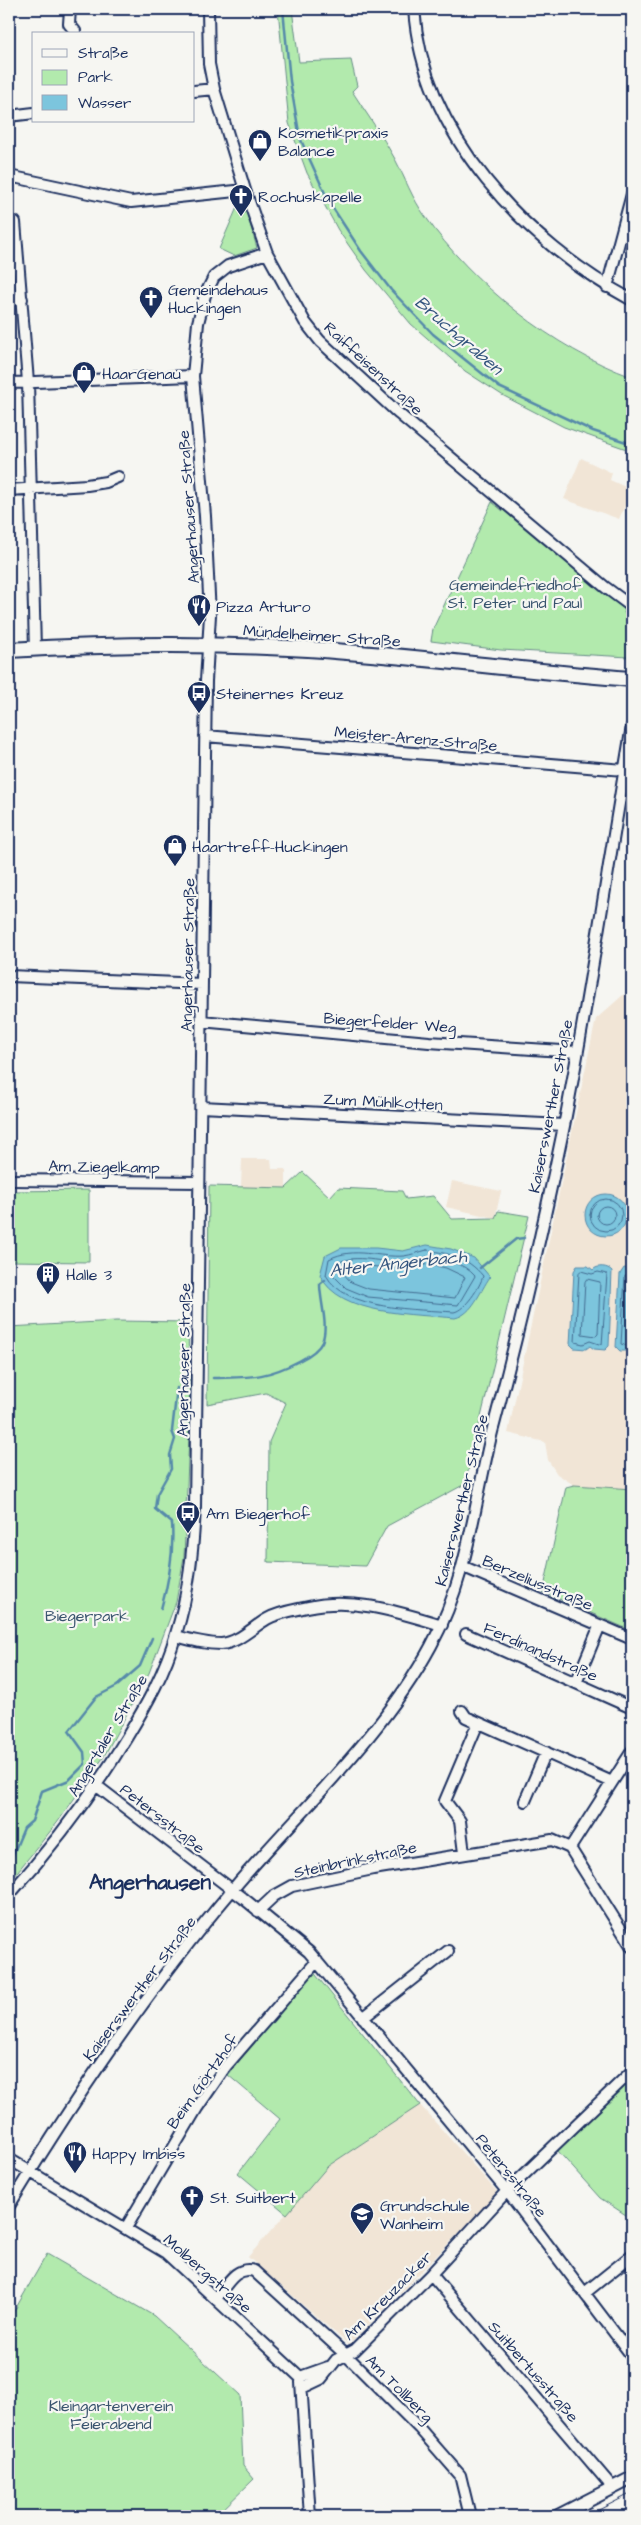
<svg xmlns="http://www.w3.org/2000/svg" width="641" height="2525" viewBox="0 0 641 2525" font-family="'Architects Daughter',sans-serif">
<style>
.built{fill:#f1e5d6}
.green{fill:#b2eaad;stroke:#668c86}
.water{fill:#7cc5dd;stroke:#5589aa}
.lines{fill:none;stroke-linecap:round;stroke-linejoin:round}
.shore{stroke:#426b91;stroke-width:1}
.stream{stroke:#5589aa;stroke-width:2.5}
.minor-casing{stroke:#1b2f5e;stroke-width:14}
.tertiary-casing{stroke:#1b2f5e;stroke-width:16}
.secondary-casing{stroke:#1b2f5e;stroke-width:18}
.minor{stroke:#f6f6f2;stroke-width:10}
.tertiary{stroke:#f6f6f2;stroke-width:12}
.secondary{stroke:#f6f6f2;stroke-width:14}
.tram{stroke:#1b2f5e;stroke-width:1}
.labels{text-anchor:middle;stroke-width:4.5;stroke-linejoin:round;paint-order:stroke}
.poi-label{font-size:16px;fill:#1b2f5e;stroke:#f6f6f2;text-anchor:start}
.street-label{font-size:16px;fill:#1b2f5e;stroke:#f6f6f2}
.park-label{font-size:16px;fill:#39546e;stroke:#f6f6f2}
.water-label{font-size:18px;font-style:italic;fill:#33547e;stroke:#f6f6f2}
.district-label{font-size:21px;font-weight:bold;fill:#1b2f5e;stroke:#f6f6f2}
</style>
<rect width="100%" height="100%" fill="#f6f6f2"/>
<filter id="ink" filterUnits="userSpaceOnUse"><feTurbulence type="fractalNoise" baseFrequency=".02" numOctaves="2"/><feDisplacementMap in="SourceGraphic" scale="10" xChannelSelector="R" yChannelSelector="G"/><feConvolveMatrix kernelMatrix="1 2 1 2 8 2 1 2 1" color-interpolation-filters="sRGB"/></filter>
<g filter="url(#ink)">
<!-- built -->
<path class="built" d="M581 458 612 473 610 480 632 490 619 519 564 499Z
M623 995 632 996V1489L574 1485 557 1474 548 1460 545 1442 508 1433 596 1019Z
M242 1159H271L272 1169H286V1188L241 1187Z
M452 1181 501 1191 495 1218 446 1207Z
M420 2105 498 2193 349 2345 248 2257 328 2166Z"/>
<!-- green -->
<path class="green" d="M278 9H292L299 62 351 60 357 86 352 91C366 113 382 135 395 159 405 178 412 198 425 216 472 284 554 349 632 377V451L564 427 502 395 465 371 411 324 366 270 338 230 307 173 296 143 289 123Z
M242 196 257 248 234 256 219 249Z
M492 502 503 511 504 508 625 610 624 613 632 621 629 657 501 650 431 641 433 629Z
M303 1172 330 1197 338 1188 402 1191 406 1199 433 1196 452 1219 495 1218 498 1211 529 1216 465 1484 387 1526 365 1566 268 1562 269 1442 286 1403 266 1393 207 1404 209 1186 286 1188Z
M89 1190V1262L9 1261V1191Z
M116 1321 188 1322 190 1408 186 1510 184 1557 176 1602 149 1673 103 1758 57 1823 9 1882V1327Z
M574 1485 632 1489V1631L543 1592 566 1487Z
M312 1970 420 2105 328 2166 287 2214 238 2173 280 2119 228 2075Z
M632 2079V2219L600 2198 557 2150Z
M47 2254 154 2316 240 2395 243 2466 254 2479 216 2516H9V2320Z"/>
<!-- water -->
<path class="water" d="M585 1215a21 21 0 1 1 42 0a21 21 0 1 1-42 0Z
M427 1245 451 1249 474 1258 490 1277C480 1291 473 1314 455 1318 416 1314 339 1316 320 1275L325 1256 341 1248H376L403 1251Z
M577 1266H588L593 1270C597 1265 608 1266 612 1271L609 1346 605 1350 594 1349 590 1346 586 1349 574 1348 570 1344 574 1271Z
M624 1268 632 1269V1351H620L616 1347 620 1274Z"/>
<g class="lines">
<!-- shore -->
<path class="shore" d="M590 1215a16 16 0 1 1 32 0a16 16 0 1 1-32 0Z
M597 1215a9 9 0 1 1 18 0a9 9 0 1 1-18 0Z
M427 1250C451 1254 467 1257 483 1276 480 1287 465 1310 454 1312 418 1309 345 1311 326 1275L329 1259C355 1246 378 1258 404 1256 411 1255 419 1252 427 1250Z
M427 1257C445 1260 463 1262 475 1276L458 1305 368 1297 346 1288 332 1274 335 1264C357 1252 381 1264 404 1262 412 1261 420 1258 427 1257Z
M428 1264 446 1268 465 1277 455 1298 369 1289 351 1282 341 1271C349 1260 390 1270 404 1269 412 1269 420 1266 428 1264Z
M581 1271 592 1274 598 1272 607 1274 602 1345 590 1341 583 1344 575 1342 579 1273Z
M632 1274 625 1276 621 1344 632 1347
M587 1279 600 1282 598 1334 596 1336 582 1334 585 1282Z
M632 1280 628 1338 632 1340"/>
<!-- stream -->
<path class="stream" d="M283 9 290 81 300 138 329 202 361 251 391 290 433 334 499 387 593 431 632 444
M480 1268 516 1239 524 1238
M213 1378C249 1377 265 1379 299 1361 307 1357 318 1351 322 1342 329 1325 320 1302 320 1284L325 1280
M161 1609C169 1581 174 1552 172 1523L155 1509 157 1494 171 1469 170 1455 175 1439 172 1431 177 1388
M9 1864 24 1828 32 1821 42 1791 69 1780 85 1764 84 1752 69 1731 96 1697 117 1686 140 1666 152 1638"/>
<!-- minor casing -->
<g class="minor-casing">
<path id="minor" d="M70 9 69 24 75 31
M208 9 209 64 214 89 245 190 267 253 305 322 320 341 399 414 605 587 632 607
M414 9C423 135 526 243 632 300
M194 91 214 89
M9 116 34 113
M9 176 131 202 245 190
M15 222 28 382 35 649
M607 287 632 194
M9 299H22
M9 383 193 376
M9 490 87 485 106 482 118 477
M205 736 624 770
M9 976 202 984
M201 1021 429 1042 577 1052
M201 1107 564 1125
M9 1180 199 1182
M464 1567 632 1639
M466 1634 632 1708
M176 1636C191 1640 205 1644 221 1644 238 1643 253 1627 267 1619 279 1612 295 1610 308 1607 354 1597 398 1612 442 1625
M576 1683 600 1625
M462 1711 466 1717 612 1782
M97 1786 243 1898 309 1952 507 2191 632 2356
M525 1801 546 1752
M570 1848 632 1751
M464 1853 460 1821 445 1801 478 1723
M9 1895C53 1846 93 1794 127 1737 147 1704 165 1672 176 1634 189 1593 193 1550 195 1507L206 681 210 615 205 516 193 376 198 323 205 295 214 277 228 266 267 253
M258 1911 274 1896 292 1886 373 1869 552 1840 570 1848 632 1947
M363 2018 448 1951
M9 2159 166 2253 300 2377
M9 2206C76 2096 149 1988 233 1889 299 1811 382 1737 431 1646 468 1578 474 1505 492 1432 519 1331 543 1228 564 1126 590 993 609 859 632 726
M126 2228 197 2108 226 2066 317 1961
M431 2274 613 2488
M586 2292 632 2255
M216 2298C226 2286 236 2265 254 2271L346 2355 419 2428 460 2475 470 2516
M300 2377 328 2367
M301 2382 310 2516
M302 2388 321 2379 336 2360 355 2350 431 2274 507 2191 632 2071"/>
</g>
<!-- tertiary casing -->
<g class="tertiary-casing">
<path id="tertiary" d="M558 2516 632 2478"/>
</g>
<!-- secondary casing -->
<g class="secondary-casing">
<path id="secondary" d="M9 650C108 644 209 643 308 649 416 656 524 671 632 679"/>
</g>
<!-- minor -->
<use href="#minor" class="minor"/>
<!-- tertiary -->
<use href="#tertiary" class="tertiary"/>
<!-- secondary -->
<use href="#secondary" class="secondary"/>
<!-- tram -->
<path class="tram" d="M587 2516 632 2493"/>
</g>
</g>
<!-- icons -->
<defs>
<g id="shop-pin" transform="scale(1.25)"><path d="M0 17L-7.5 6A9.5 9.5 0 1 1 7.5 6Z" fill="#1b2f5e" stroke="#f6f6f2"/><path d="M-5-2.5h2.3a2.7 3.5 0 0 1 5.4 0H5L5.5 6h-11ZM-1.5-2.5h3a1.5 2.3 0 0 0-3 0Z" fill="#fff"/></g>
<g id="church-pin" transform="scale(1.25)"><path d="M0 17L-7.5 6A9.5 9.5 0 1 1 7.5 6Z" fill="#1b2f5e" stroke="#f6f6f2"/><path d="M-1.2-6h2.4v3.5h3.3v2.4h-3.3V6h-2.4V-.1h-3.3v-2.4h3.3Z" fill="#fff"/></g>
<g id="restaurant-pin" transform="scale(1.25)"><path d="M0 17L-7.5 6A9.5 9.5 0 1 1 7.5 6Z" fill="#1b2f5e" stroke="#f6f6f2"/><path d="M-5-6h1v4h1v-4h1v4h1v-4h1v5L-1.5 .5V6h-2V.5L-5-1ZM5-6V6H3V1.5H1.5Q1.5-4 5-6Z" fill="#fff"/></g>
<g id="bus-pin" transform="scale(1.25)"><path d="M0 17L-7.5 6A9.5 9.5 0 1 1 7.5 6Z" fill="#1b2f5e" stroke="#f6f6f2"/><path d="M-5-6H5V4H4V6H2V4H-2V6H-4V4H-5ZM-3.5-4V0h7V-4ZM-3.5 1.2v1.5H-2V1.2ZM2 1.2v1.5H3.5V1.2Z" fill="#fff"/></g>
<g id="building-pin" transform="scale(1.25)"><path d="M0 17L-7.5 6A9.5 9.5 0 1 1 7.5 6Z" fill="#1b2f5e" stroke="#f6f6f2"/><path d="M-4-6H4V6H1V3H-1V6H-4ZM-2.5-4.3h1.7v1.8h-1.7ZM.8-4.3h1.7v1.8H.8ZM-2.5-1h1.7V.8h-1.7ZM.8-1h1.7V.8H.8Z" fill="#fff"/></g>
<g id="school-pin" transform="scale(1.25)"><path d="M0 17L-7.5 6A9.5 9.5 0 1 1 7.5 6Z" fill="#1b2f5e" stroke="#f6f6f2"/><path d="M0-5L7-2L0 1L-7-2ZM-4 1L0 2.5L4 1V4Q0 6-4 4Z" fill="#fff"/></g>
</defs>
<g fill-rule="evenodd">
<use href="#shop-pin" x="260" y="141"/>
<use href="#church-pin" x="241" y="196"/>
<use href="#church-pin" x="151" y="298"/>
<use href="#shop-pin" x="84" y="373"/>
<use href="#restaurant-pin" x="199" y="606"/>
<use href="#bus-pin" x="199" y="693"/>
<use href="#shop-pin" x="175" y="846"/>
<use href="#building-pin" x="48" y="1274"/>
<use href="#bus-pin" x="188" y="1513"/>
<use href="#restaurant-pin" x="75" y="2153"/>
<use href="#church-pin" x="192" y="2197"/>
<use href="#school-pin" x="362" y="2214"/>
</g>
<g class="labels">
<!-- poi labels -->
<g class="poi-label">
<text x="278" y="138">Kosmetikpraxis<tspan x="278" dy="18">Balance</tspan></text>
<text x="258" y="202">Rochuskapelle</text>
<text x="168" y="295">Gemeindehaus<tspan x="168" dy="18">Huckingen</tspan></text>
<text x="102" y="379">HaarGenau</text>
<text x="216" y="612">Pizza Arturo</text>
<text x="216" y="699">Steinernes Kreuz</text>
<text x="192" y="852">Haartreff-Huckingen</text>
<text x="66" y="1280">Halle 3</text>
<text x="206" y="1519">Am Biegerhof</text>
<text x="92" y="2159">Happy Imbiss</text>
<text x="210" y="2203">St. Suitbert</text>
<text x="380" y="2211">Grundschule<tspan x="380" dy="18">Wanheim</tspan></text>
</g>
<!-- street labels -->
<g class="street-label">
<text transform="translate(374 368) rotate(43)" y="6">Raiffeisenstraße</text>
<text transform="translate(188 507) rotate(-94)" y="6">Angerhauser Straße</text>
<text transform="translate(322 635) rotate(4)" y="6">Mündelheimer Straße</text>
<text transform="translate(416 738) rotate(5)" y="6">Meister-Arenz-Straße</text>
<text transform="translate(187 955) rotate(-89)" y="6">Angerhauser Straße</text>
<text transform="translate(390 1022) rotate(4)" y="6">Biegerfelder Weg</text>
<text transform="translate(383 1101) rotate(3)" y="6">Zum Mühlkotten</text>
<text transform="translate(550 1106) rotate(-79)" y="6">Kaiserswerther Straße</text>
<text transform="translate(104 1166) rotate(1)" y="6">Am Ziegelkamp</text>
<text transform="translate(183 1360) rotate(-89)" y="6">Angerhauser Straße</text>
<text transform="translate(461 1500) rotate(-76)" y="6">Kaiserswerther Straße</text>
<text transform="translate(538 1582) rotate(23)" y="6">Berzeliusstraße</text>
<text transform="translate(541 1651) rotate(24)" y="6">Ferdinandstraße</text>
<text transform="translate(107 1735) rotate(-59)" y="6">Angertaler Straße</text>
<text transform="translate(163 1818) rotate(38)" y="6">Petersstraße</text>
<text transform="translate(355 1859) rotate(-12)" y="6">Steinbrinkstraße</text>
<text transform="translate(139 1988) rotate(-53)" y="6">Kaiserswerther Straße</text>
<text transform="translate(202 2081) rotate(-55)" y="6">Beim Görtzhof</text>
<text transform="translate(512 2175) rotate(51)" y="6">Petersstraße</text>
<text transform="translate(208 2273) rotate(41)" y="6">Molbergstraße</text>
<text transform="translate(387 2295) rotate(-45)" y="6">Am Kreuzacker</text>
<text transform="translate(534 2371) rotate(49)" y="6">Suitbertusstraße</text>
<text transform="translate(400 2388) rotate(45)" y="6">Am Tollberg</text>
</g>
<!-- park labels -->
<g class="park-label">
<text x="515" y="590">Gemeindefriedhof<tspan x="515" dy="18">St. Peter und Paul</tspan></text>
<text x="87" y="1621">Biegerpark</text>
<text x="111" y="2411">Kleingartenverein<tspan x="111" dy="18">Feierabend</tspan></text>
</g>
<!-- water labels -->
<g class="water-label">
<text transform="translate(459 335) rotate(41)" y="6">Bruchgraben</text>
<text transform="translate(398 1263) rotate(-6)" y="6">Alter Angerbach</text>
</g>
<!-- district labels -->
<g class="district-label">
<text x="150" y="1889">Angerhausen</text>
</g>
</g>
<!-- margin -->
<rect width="641" height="2525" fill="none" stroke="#f6f6f2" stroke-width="30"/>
<rect x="15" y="15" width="611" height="2495" fill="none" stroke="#1b2f5e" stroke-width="2" filter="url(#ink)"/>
<!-- legend -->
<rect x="32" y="32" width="162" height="90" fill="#f6f6f2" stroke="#9ea6b7"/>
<rect x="42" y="49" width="25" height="8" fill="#f6f6f2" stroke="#9ea6b7"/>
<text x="78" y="58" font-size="15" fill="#1b2f5e">Straße</text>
<rect x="42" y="70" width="25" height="15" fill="#b2eaad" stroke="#9ea6b7"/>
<text x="78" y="82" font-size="15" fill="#1b2f5e">Park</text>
<rect x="42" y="95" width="25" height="15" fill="#7cc5dd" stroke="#9ea6b7"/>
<text x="78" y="108" font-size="15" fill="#1b2f5e">Wasser</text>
</svg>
